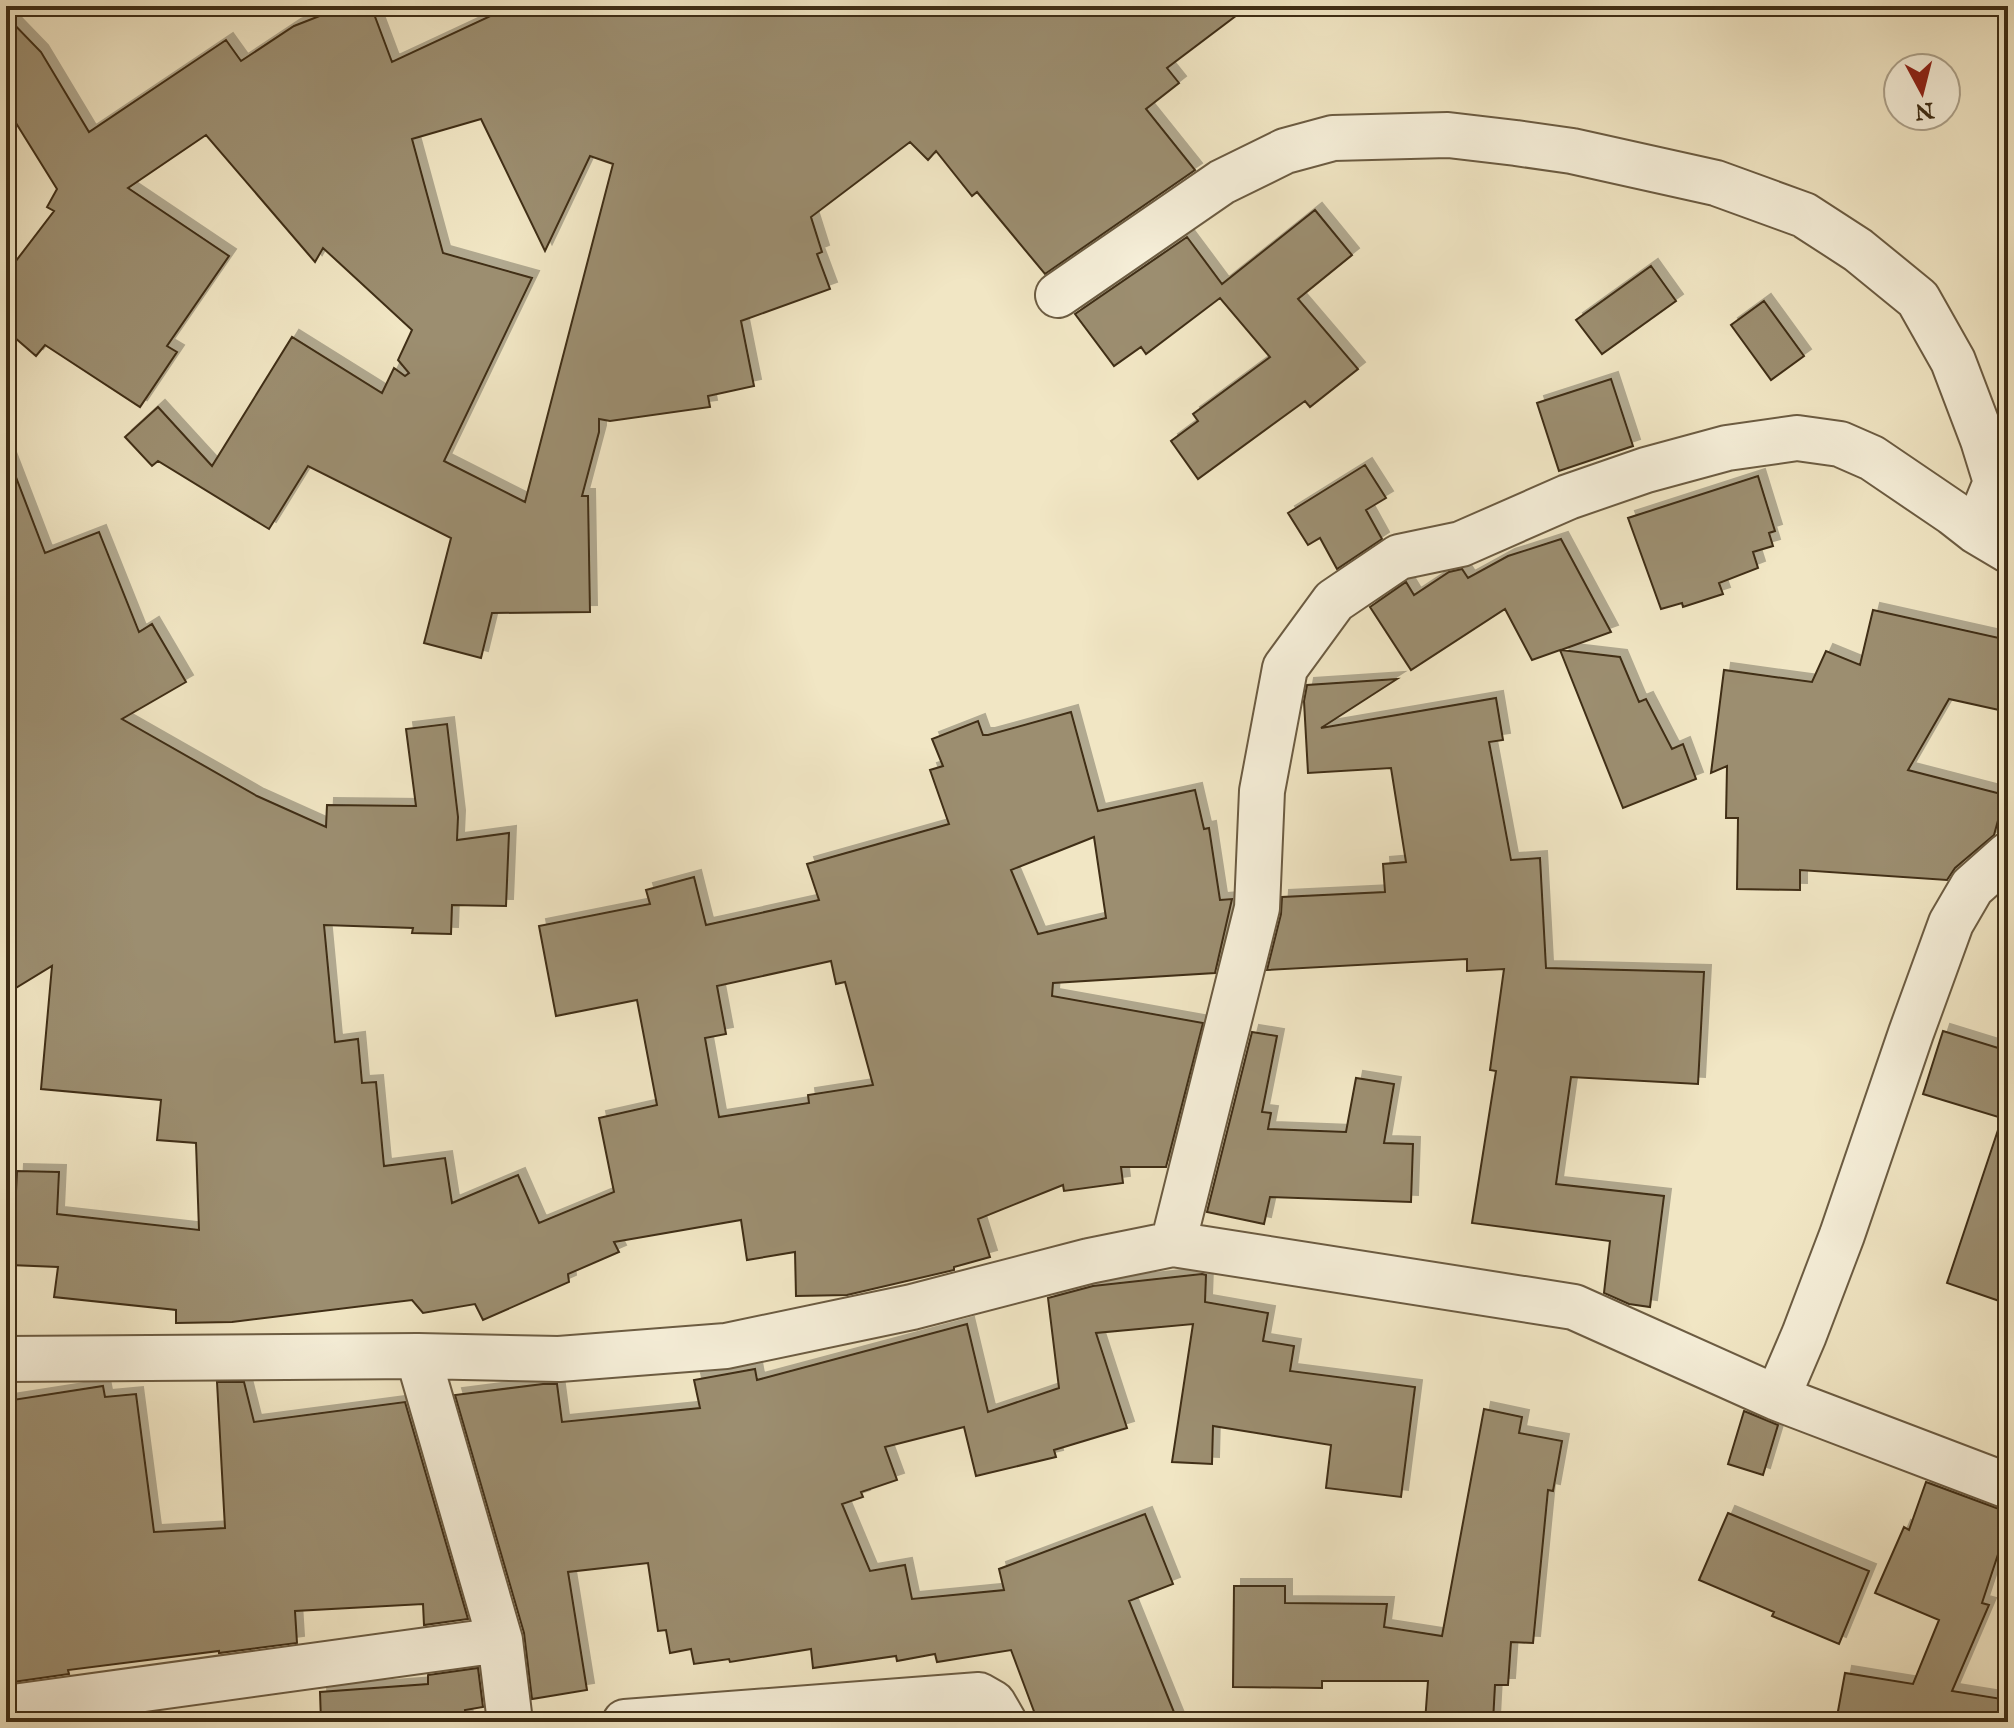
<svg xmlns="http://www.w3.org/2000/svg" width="2014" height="1728" viewBox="0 0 2014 1728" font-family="'IM FELL English',serif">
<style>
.building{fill:#9c8e70;stroke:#3f2e16;stroke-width:2;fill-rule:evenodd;filter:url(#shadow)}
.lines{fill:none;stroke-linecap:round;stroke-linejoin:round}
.street-casing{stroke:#6c5c42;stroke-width:48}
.street{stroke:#f6efd9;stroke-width:44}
</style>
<defs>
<filter id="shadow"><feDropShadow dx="7" dy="-7" stdDeviation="0" flood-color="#0004"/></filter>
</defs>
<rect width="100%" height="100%" fill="#f1e6c4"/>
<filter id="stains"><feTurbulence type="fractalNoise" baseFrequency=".0025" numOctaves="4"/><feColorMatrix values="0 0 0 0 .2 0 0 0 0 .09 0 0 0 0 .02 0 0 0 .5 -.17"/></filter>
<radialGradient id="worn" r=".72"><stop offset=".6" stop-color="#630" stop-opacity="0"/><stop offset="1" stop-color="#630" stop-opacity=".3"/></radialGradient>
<!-- building -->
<path class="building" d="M345 6H371L392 62 512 6H1249L1167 68 1179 83 1146 109 1195 170 1045 274 977 192 972 196 936 151 928 160 910 142 811 217 822 252 817 254 830 289 741 321 754 386 708 396 710 407 610 421 599 419V432L582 496H588L590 612 492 613 481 658 424 643 451 538 308 466 269 529 158 461 152 466 125 437 158 407 212 466 292 337 382 393 394 368 405 376 409 373 398 360 412 330 323 248 315 262 206 135 128 188 229 256 167 346 177 352 140 407 45 345 36 356 6 330V274L54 211 47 207 57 189 6 107V16L41 52 89 132 226 40 241 61 294 26ZM481 119 545 251 590 156 613 164 525 502 444 461 532 278 443 253 412 139Z
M1315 210 1352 255 1298 299 1358 369 1310 407 1305 401 1198 479 1171 441 1198 421 1193 414 1270 357 1220 298 1146 354 1141 347 1114 366 1075 314 1187 237 1222 284Z
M1651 266 1676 301 1602 354 1576 320Z
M1764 301 1804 356 1771 380 1731 325Z
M1611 379 1633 446 1559 471 1537 403Z
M6 459H9L45 553 99 532 139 632 152 624 186 682 122 719 257 796 326 827 327 805 416 806 406 729 447 724 458 817 457 840 509 833 506 906 452 905 451 934 412 933 413 928 324 925 335 1042 358 1039 362 1083 376 1082 384 1166 445 1158 452 1203 518 1175 539 1223 614 1192 599 1118 657 1105 637 1000 556 1016 539 926 650 904 646 890 694 877 706 925 819 900 807 864 949 824 930 770 943 766 932 739 978 721 983 735H988L1071 712 1098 811 1195 790 1204 829 1209 828 1220 900 1232 899 1215 973 1053 983 1052 996 1203 1023 1166 1167H1121L1123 1183 1064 1191 1063 1185 978 1219 990 1257 954 1267V1270L847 1295 796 1296 795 1252 747 1260 741 1220 614 1242 619 1252 568 1274 569 1282 483 1320 475 1304 423 1313 412 1300 232 1322 176 1323V1310L54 1297 58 1267 10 1265 12 1191H16L17 1171 59 1172 57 1214 199 1230 196 1143 157 1140 161 1100 41 1089 52 966 6 994ZM1094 837 1106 918 1038 934 1011 870ZM831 961 836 984 845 982 873 1085 808 1095 809 1103 719 1117 705 1038 726 1034 717 986Z
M1365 465 1386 498 1366 510 1382 539 1337 569 1320 538 1308 545 1288 513Z
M1758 476 1775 531 1769 533 1773 546 1753 552 1758 568 1719 583 1723 594 1683 607 1682 603 1661 609 1628 518Z
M1561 539 1611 632 1561 650 1620 657 1639 702 1646 699 1672 749 1683 744 1696 779 1623 808 1560 650 1532 660 1505 609 1411 670 1370 607 1406 582 1414 595 1449 572 1462 569 1468 578 1508 556Z
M1873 610 2008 640V712L1949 699 1908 770 2005 795 1994 835 1955 868 1947 880 1800 870V890L1737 889 1738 818H1726L1727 766 1711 773 1724 670 1812 682 1826 651 1860 665Z
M1397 679 1321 728 1496 698 1503 740 1489 742 1511 860 1540 858 1546 968 1704 972 1698 1084 1571 1077 1556 1184 1664 1196 1650 1307 1629 1304 1604 1293 1610 1241 1472 1223 1496 1071 1490 1070 1504 969 1467 971V959L1267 970 1281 914 1282 897 1385 892 1383 864 1406 862 1391 768 1308 773 1304 701 1307 685Z
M1943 1031 2008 1051V1120L1923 1094Z
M1252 1032 1277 1036 1262 1112 1271 1113 1268 1129 1346 1132 1356 1078 1394 1084 1384 1143 1413 1144 1411 1202 1270 1197 1264 1224 1207 1212Z
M2001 1121 2008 1122V1304L1947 1283Z
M1202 1274 1206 1275 1205 1302 1268 1313 1263 1341 1294 1346 1290 1371 1415 1387 1401 1497 1326 1488 1331 1445 1213 1426 1212 1464 1172 1462 1193 1324 1096 1333 1127 1428 1054 1450 1056 1457 976 1476 964 1427 885 1447 897 1480 861 1492 863 1497 842 1504 870 1571 905 1565 912 1599 1004 1590 999 1569 1145 1514 1173 1584 1129 1601 1178 1722H1038L1011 1650 937 1662 935 1654 897 1661 896 1656 813 1668 811 1649 730 1662 729 1659 694 1664 691 1649 670 1653 666 1630 658 1631 648 1563 568 1572 587 1690 532 1699 524 1633 455 1395 543 1384H557L562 1422 700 1408 694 1380 755 1369 757 1380 967 1324 988 1412 1059 1388 1048 1298 1093 1286Z
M217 1382H244L254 1422 405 1402 468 1619 424 1625 423 1604 295 1611 297 1643 219 1653V1651L68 1670 69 1674 6 1683V1401L103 1386 105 1397 136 1394 154 1532 225 1528Z
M1484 1409 1522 1417 1519 1433 1562 1441 1553 1491 1548 1490 1533 1643 1511 1642 1508 1685H1495L1493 1722H1425L1428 1681H1322V1688L1233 1687 1234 1586H1285V1603L1387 1604 1384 1627 1442 1636Z
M1744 1411 1778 1425 1763 1475 1728 1464Z
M1926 1482 1999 1509 2008 1510V1524L1982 1603 1989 1605 1952 1691 2008 1700V1722H1836L1845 1673 1913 1684 1939 1620 1875 1593 1904 1527 1909 1530Z
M1728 1513 1869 1571 1839 1644 1772 1616 1774 1612 1699 1580Z
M478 1668 483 1707 465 1710 466 1722H321L320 1692 428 1684V1675Z"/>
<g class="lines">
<!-- street casing -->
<g class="street-casing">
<path id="street" d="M1058 295 1222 182 1285 151 1333 138 1448 135 1516 143 1572 151 1716 183 1804 215 1858 250 1918 299 1953 361 1983 440 1996 482 1976 531
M1173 1244 1257 908 1262 791 1285 668 1334 601 1399 557 1461 544 1568 497 1646 470 1727 448 1797 438 1840 444 1872 458 1953 513 1976 531 2008 550
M418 1356 500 1640 510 1722
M6 1359 418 1356 559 1359 726 1346 912 1307 1089 1261 1173 1244 1574 1307 1777 1398 2008 1486
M1777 1398 1804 1335 1842 1235 1911 1033 1951 923 1972 887 2008 855
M6 1708 500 1640
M625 1722 979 1695 993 1703 1004 1722"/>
</g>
<!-- street -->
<use href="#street" class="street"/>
</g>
<!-- margin -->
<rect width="2014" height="1728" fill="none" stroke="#f1e6c4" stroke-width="32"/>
<rect x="8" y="8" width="1998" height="1712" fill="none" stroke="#3f2e16" stroke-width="4"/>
<rect x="16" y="16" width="1982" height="1696" fill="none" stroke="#3f2e16" stroke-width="2"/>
<!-- north arrow -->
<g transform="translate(1922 92) rotate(173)"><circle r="38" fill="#f6efd9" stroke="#ada28b" stroke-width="2"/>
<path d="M0-6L14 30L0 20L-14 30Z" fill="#8f2418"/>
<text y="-12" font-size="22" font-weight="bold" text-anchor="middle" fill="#3f2e16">N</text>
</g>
<rect width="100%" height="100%" filter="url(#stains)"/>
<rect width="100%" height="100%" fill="url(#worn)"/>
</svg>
